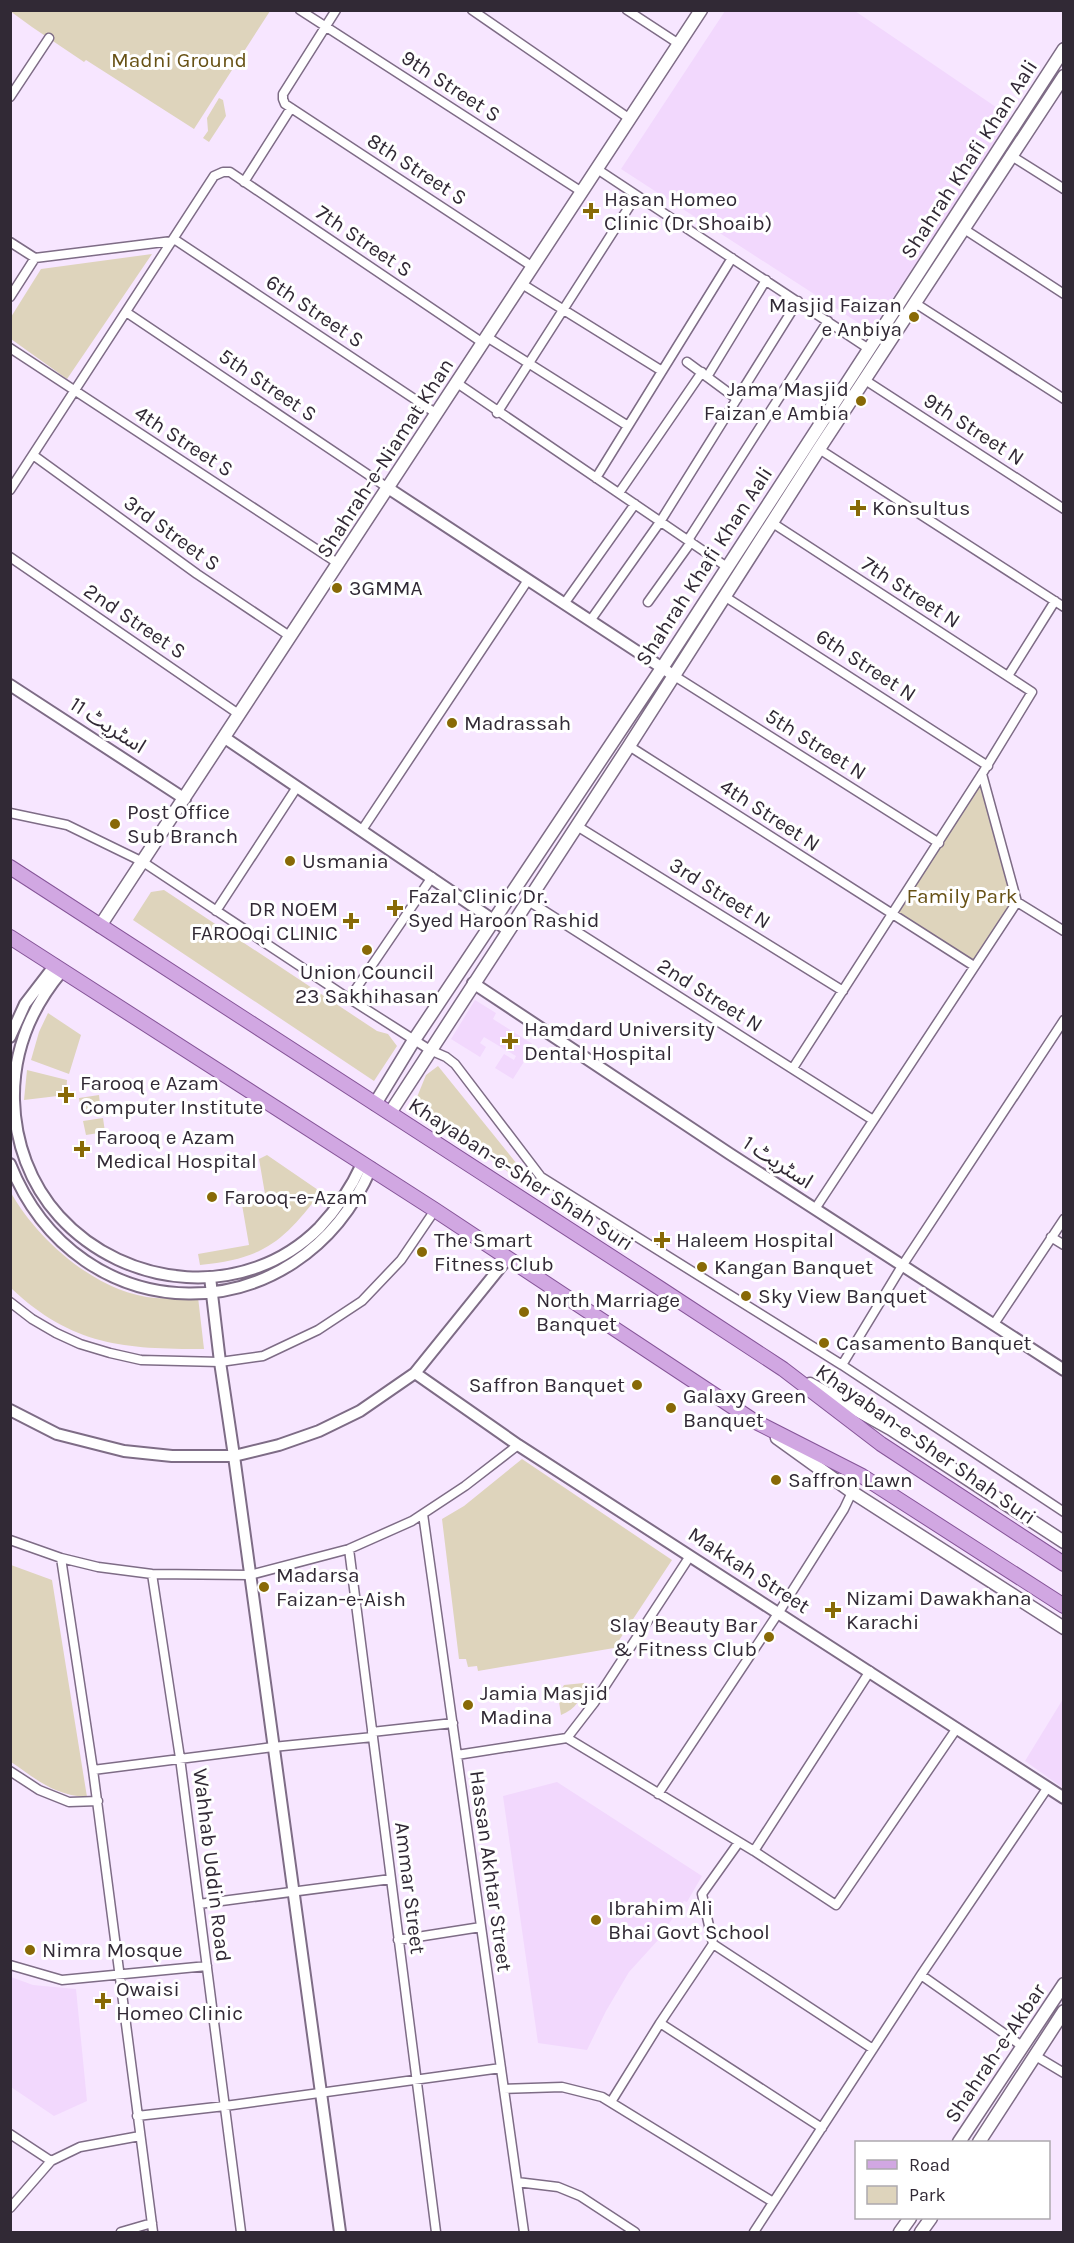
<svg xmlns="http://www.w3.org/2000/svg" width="1074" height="2243" viewBox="0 0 1074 2243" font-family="Karla,'Noto Sans Arabic',sans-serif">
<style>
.built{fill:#f2d8fd}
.green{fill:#ded4bc}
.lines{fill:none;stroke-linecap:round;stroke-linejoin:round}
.minor-casing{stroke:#7e6c86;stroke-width:11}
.tertiary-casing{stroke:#7e6c86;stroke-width:14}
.secondary-casing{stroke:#7e6c86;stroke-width:15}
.primary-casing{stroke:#855598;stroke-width:16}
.minor{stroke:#fff;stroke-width:8}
.tertiary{stroke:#fff;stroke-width:10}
.secondary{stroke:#fff;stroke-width:12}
.primary{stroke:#d1a7e2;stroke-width:14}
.poi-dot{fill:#886906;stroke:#fff;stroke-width:2}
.labels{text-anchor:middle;stroke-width:6;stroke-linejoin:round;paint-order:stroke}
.park-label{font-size:21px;fill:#675115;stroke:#fff}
.street-label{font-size:21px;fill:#312935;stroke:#fff}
.poi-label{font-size:21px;fill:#312935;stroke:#fff;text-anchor:start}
</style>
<rect width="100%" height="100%" fill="#f7e6ff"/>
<!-- built -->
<path class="built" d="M725 11H855L1012 118 871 331 621 169Z
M475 1000 496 1013 493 1019 539 1048 530 1062 525 1060 513 1079 495 1068 504 1054 514 1060 516 1056 484 1037 480 1043 486 1047 480 1057 451 1039Z
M1063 1699V1788L1025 1761Z
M557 1782 702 1876 687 1902 684 1901 659 1939 629 1972 606 2011 587 2050 538 2043 503 1796Z
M11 1977 33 1985 76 1989 87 2101 54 2116 11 2087Z"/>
<!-- green -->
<path class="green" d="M10 11H270L194 129 86 60 84 62 32 27Z
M219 98 223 100 226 116 209 142 203 138 208 131 207 118Z
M152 254 67 379 11 339V317L41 269Z
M982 774 1017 902 974 966 892 914Z
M164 890 377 1031 388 1034 397 1046 374 1081 133 920 151 892Z
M48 1013 81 1035 69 1074 31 1060 39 1032Z
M438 1066 521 1169 516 1177 413 1107 426 1075Z
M27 1070 67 1080 66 1095 24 1100Z
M99 1095 101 1113 82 1116 79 1098Z
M103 1118 105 1132 86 1135 83 1121Z
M267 1155 321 1192C284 1241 264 1259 200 1265L198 1254 249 1245 241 1199 265 1194 259 1159Z
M10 1191C37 1240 98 1294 156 1298 170 1299 184 1297 198 1297L204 1349C125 1349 72 1346 11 1288Z
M522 1459 672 1560 614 1648 478 1671 477 1666 468 1667 466 1659H459L442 1519 464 1506Z
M11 1565 52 1580 87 1797C53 1795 38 1780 11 1762Z
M584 1683C582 1699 576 1709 561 1715L558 1695 564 1685Z"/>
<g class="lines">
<!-- minor casing -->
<g class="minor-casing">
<path id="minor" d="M300 10 582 192
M336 10 283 94V99L285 104 533 267
M472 10 630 119
M627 10 679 44
M10 97 49 38
M1010 155 1064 189
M597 169 869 349
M244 182 291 108
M964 229 1064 294
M174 239 437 414
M10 242 35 258 172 241
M522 284 662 371
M10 297 35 258
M915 303 1064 399
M126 312 388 488
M487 337 628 426
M10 348 339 564
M687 362 737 399
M707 377 766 280
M865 380 1064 509
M457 383 727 567
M497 413 636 196
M819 449 1064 607
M33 455 197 574 291 637
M596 478 732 258
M10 490 214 176 223 172H230L483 343
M619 493 702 372
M771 522 1032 692 982 774 793 1068
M688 540 828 321
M10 557 240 715
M724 596 988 766
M648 602 691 542
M564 604 635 504
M590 621 660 522 798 301
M673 675 939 843
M1008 676 1055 601
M629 746 974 966
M982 774 1017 902 1064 931
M10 813 67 825 143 862 342 994 430 1050 446 1057 455 1064 541 1177 842 1365 1064 1512
M577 826 843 991
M362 830 528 580
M527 900 873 1120
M216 911 297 787
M349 999 432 877
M815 1209 1017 902
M1051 1237 1064 1245
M10 1302 32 1319 56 1333 80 1344 110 1353 141 1360 220 1362 263 1356 318 1330 362 1301 401 1260 435 1210
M994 1324 1064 1219
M842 1365 902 1266 1064 1020
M423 1514 524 2232
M10 1540 61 1558 98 1567 152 1574 250 1575 349 1549 412 1521 465 1486 518 1445
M349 1549 436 2232
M61 1558 93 1770 153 2232
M152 1574 180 1758 241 2232
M372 1732 453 1723
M567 1738 754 1851 836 1905 957 1728
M457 1755 567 1738 594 1703 690 1556
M93 1770 273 1747 373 1737
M10 1771 39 1790 69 1802 98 1801
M658 1794 779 1612 844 1509 852 1492
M739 1842 702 1894 713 1944 873 2049
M754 1851 870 1671
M199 1904 391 1879
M398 1940 481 1927
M10 1965 62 1980 207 1966
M921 1975 1022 2046
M660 2023 822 2128
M1034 2055 1064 2073
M504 2089 562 2087 602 2097 773 2202
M611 2102 660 2023 713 1944
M137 2116 225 2106 501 2068
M10 2134 51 2161
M517 2182 558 2187 580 2196 635 2232
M10 2208 51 2161 80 2147 140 2136
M121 2232 152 2223
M754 2232 921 1975 1048 1787"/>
</g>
<!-- tertiary casing -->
<g class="tertiary-casing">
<path id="tertiary" d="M388 488 673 675
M10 685 185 799
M225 738 508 930
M62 971C31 1008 13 1051 14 1100 15 1142 30 1184 59 1216 126 1290 246 1301 319 1228 337 1209 351 1188 362 1164
M473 983 730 1154 1064 1370
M10 1037 25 1004 55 965
M10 1164C78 1335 298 1337 371 1168
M210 1277 220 1362 234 1456 340 2232
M415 1373 518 1445 1064 1798
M10 1410 57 1434 124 1451 172 1456H234L279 1445 319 1431 360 1411 415 1373 507 1259"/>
</g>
<!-- secondary casing -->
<g class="secondary-casing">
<path id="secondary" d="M100 926 701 10
M375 1104 414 1040 662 668 1064 49
M390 1113 629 746 819 449 1064 76
M810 1384 891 1429 1064 1542
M777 1438 852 1492 1064 1628
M959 2142 1064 1984
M979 2142 1064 2011
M900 2232 910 2218
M921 2232 931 2218"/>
</g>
<!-- primary casing -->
<g class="primary-casing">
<path id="primary" d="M10 867 658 1287 783 1369 881 1444 1064 1564
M10 937 435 1210 754 1421 862 1476 1064 1606"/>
</g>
<!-- minor -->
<use href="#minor" class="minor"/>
<!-- tertiary -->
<use href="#tertiary" class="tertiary"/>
<!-- secondary -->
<use href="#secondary" class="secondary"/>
<!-- primary -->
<use href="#primary" class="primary"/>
</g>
<!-- markers -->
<g class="poi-dot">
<path d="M588 202h6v6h6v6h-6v6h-6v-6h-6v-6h6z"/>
<circle cx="914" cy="317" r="6"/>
<circle cx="861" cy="401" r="6"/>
<path d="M855 499h6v6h6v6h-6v6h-6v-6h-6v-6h6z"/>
<circle cx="337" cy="588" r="6"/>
<circle cx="452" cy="723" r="6"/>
<circle cx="115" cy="824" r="6"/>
<circle cx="290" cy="861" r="6"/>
<path d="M392 899h6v6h6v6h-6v6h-6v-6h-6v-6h6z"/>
<path d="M348 912h6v6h6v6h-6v6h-6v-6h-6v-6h6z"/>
<circle cx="367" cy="950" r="6"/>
<path d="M507 1032h6v6h6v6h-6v6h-6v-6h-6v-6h6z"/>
<path d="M63 1086h6v6h6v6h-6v6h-6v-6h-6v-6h6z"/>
<path d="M79 1140h6v6h6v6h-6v6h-6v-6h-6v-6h6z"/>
<circle cx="212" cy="1197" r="6"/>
<path d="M659 1231h6v6h6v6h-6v6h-6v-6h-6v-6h6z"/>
<circle cx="422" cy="1252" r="6"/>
<circle cx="702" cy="1267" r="6"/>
<circle cx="746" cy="1296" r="6"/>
<circle cx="524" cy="1312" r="6"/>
<circle cx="824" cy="1343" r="6"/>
<circle cx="637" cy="1385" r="6"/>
<circle cx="671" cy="1408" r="6"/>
<circle cx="776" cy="1480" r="6"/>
<circle cx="264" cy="1587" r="6"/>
<path d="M830 1601h6v6h6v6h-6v6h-6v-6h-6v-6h6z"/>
<circle cx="769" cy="1637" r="6"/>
<circle cx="468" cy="1705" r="6"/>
<circle cx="596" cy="1920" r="6"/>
<circle cx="30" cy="1950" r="6"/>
<path d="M100 1992h6v6h6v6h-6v6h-6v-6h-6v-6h6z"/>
</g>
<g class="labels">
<!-- park labels -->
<g class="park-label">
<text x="179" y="67">Madni Ground</text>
<text x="962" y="903">Family Park</text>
</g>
<!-- street labels -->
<g class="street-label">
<text transform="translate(451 86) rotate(33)" y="7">9th Street S</text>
<text transform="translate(969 159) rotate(-57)" y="7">Shahrah Khafi Khan Aali</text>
<text transform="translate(417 169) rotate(33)" y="7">8th Street S</text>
<text transform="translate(364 241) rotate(34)" y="7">7th Street S</text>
<text transform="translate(315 311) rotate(34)" y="7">6th Street S</text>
<text transform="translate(268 385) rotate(34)" y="7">5th Street S</text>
<text transform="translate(974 429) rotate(33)" y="7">9th Street N</text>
<text transform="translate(184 441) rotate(33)" y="7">4th Street S</text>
<text transform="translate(385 458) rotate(-57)" y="7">Shahrah-e-Niamat Khan</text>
<text transform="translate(172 533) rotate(36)" y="7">3rd Street S</text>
<text transform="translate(704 566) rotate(-57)" y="7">Shahrah Khafi Khan Aali</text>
<text transform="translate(911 592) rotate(33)" y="7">7th Street N</text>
<text transform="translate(135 621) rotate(34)" y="7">2nd Street S</text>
<text transform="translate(866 665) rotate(33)" y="7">6th Street N</text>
<text transform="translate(108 725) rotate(33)" y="7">اسٹریٹ 11</text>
<text transform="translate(816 744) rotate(32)" y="7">5th Street N</text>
<text transform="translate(770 815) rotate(33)" y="7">4th Street N</text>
<text transform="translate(720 893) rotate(32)" y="7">3rd Street N</text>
<text transform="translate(710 995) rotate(32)" y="7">2nd Street N</text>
<text transform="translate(778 1162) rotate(33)" y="7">اسٹریٹ 1</text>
<text transform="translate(521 1174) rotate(33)" y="7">Khayaban-e-Sher Shah Suri</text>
<text transform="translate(926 1444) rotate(35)" y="7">Khayaban-e-Sher Shah Suri</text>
<text transform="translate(749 1570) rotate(33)" y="7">Makkah Street</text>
<text transform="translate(212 1865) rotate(83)" y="7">Wahhab Uddin Road</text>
<text transform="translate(491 1871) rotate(82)" y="7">Hassan Akhtar Street</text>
<text transform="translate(410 1888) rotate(83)" y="7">Ammar Street</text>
<text transform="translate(995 2053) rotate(-56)" y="7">Shahrah-e-Akbar</text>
</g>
<!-- poi labels -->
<g class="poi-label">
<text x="604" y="206">Hasan Homeo<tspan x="604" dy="24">Clinic (Dr Shoaib)</tspan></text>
<text x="902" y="312" text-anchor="end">Masjid Faizan<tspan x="902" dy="24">e Anbiya</tspan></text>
<text x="849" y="396" text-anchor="end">Jama Masjid<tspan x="849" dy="24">Faizan e Ambia</tspan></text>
<text x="872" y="515">Konsultus</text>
<text x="349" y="595">3GMMA</text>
<text x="464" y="730">Madrassah</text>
<text x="127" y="819">Post Office<tspan x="127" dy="24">Sub Branch</tspan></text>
<text x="302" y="868">Usmania</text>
<text x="408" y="903">Fazal Clinic Dr.<tspan x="408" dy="24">Syed Haroon Rashid</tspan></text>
<text x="338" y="916" text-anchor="end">DR NOEM<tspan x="338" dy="24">FAROOqi CLINIC</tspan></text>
<text x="367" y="979" text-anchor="middle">Union Council<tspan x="367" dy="24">23 Sakhihasan</tspan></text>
<text x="524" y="1036">Hamdard University<tspan x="524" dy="24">Dental Hospital</tspan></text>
<text x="80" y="1090">Farooq e Azam<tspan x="80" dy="24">Computer Institute</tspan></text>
<text x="96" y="1144">Farooq e Azam<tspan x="96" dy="24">Medical Hospital</tspan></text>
<text x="224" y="1204">Farooq-e-Azam</text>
<text x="434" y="1247">The Smart<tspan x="434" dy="24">Fitness Club</tspan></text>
<text x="676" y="1247">Haleem Hospital</text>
<text x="714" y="1274">Kangan Banquet</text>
<text x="758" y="1303">Sky View Banquet</text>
<text x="536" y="1307">North Marriage<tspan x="536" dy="24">Banquet</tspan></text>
<text x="836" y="1350">Casamento Banquet</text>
<text x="625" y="1392" text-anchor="end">Saffron Banquet</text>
<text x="683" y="1403">Galaxy Green<tspan x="683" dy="24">Banquet</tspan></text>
<text x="788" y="1487">Saffron Lawn</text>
<text x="276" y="1582">Madarsa<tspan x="276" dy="24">Faizan-e-Aish</tspan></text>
<text x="846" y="1605">Nizami Dawakhana<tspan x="846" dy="24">Karachi</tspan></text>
<text x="757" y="1632" text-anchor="end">Slay Beauty Bar<tspan x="757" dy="24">&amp; Fitness Club</tspan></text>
<text x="480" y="1700">Jamia Masjid<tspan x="480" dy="24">Madina</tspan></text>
<text x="608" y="1915">Ibrahim Ali<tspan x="608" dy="24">Bhai Govt School</tspan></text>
<text x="42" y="1957">Nimra Mosque</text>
<text x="116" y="1996">Owaisi<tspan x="116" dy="24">Homeo Clinic</tspan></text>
</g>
</g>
<!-- border -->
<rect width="1074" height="2243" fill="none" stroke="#312935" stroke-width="24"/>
<!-- legend -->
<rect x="855" y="2141" width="195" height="78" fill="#ffffff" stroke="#ada9ae" stroke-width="1.5"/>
<rect x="867" y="2160" width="30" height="9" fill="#d1a7e2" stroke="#ada9ae" stroke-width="1.5"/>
<text x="909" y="2171" font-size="18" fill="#312935">Road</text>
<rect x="867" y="2186" width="30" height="18" fill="#ded4bc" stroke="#ada9ae" stroke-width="1.5"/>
<text x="909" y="2201" font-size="18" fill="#312935">Park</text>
</svg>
